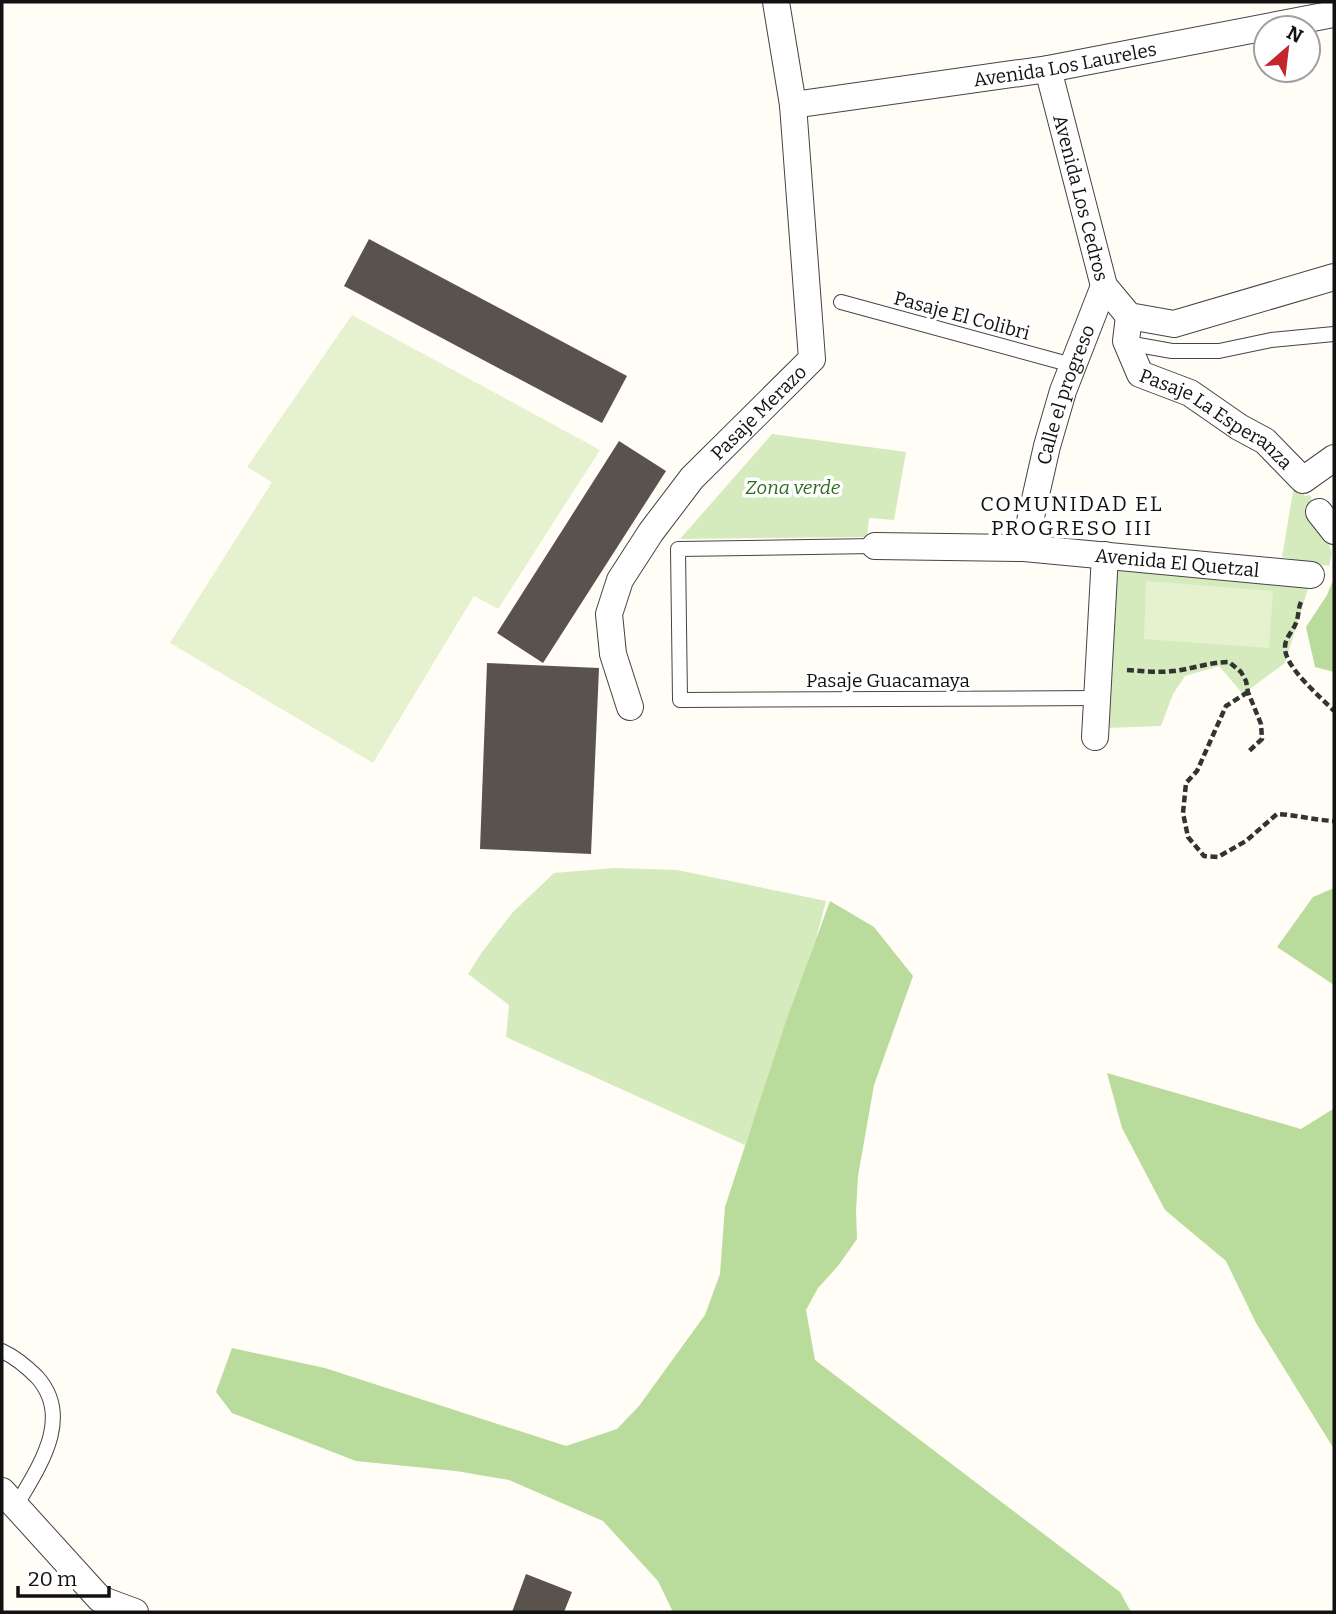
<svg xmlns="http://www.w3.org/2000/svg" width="1336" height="1614" viewBox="0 0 1336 1614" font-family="Bitter,serif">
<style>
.green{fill:#d5ebbd}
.forest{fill:#b9dc9c}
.pitch{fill:#e6f2cf}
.building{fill:#5a524d}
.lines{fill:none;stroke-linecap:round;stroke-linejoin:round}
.lane-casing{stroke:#444;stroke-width:16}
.street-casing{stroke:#444;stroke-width:28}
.path{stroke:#333;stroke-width:4.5;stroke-dasharray:7 3.5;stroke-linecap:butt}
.lane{stroke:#fff;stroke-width:14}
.street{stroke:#fff;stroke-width:26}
.labels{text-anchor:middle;stroke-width:7;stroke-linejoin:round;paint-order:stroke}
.street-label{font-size:19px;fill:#111;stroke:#fff}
.park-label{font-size:19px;font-style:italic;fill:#2f6b1f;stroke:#fff}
.neighbourhood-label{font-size:21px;letter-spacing:2px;fill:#111;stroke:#fff}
</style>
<rect width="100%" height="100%" fill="#fffdf5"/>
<!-- green -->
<path class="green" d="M772 434 906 452 894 520 869 518 867 537 680 539Z
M1293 491H1302L1305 496 1310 495 1332 553 1329 566 1282 557Z
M1119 567 1311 579 1285 663 1243 694 1219 666 1185 676 1173 694 1161 726 1105 728 1114 572Z
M614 868 677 870 826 901 816 939 745 1145 506 1037 509 1005 468 974 482 952 513 912 554 873Z"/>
<!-- forest -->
<path class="forest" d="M1334 578V672L1315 667 1306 627 1327 595Z
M1334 888V985L1277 947 1313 897Z
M830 901 874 927 913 976 874 1085 858 1176 856 1211 857 1239 838 1266 818 1288 806 1310 815 1360 1120 1592 1131 1612H673L658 1581 603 1521 509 1480 456 1471 356 1461 232 1413 216 1392 232 1348 325 1368 566 1446 617 1429 639 1406 705 1315 720 1274 725 1207 785 1024Z
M1107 1073 1301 1129 1333 1109 1334 1105V1449L1256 1323 1226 1261 1165 1210 1122 1128Z"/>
<!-- pitch -->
<path class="pitch" d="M352 315 600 450 498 609 474 596 373 763 170 643 272 482 247 467Z
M1146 581 1273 591 1269 648 1144 639Z"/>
<!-- building -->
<path class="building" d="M369 239 627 376 602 423 344 286Z
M619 441 666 471 543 663 497 633Z
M487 663 599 668 591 854 480 849Z
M526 1574 572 1592 564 1612H512Z"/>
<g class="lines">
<!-- lane casing -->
<g class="lane-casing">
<path id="lane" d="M841 302 1072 365
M1127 343 1172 351H1219L1271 340 1334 334
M875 546 678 549 680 700 1097 698
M2 1351C15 1357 27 1367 37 1377 74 1418 38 1468 16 1506"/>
</g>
<!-- street casing -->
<g class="street-casing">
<g id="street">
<path id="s1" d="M1048 69 1104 286 1129 316 1174 324 1334 277"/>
<path id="s2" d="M793 105 1048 69 1334 14"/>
<path id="s3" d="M1129 316 1126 341 1140 374 1190 393 1239 427 1265 441 1303 480 1334 458"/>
<path d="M1319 512 1334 531"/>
<path id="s4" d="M875 546 1024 548 1311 575"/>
<path id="s5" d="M1024 548 1047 446 1063 391 1104 286"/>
<path id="s6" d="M630 707 613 654 609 614 620 580 651 532 692 478 812 359 793 105 776 2"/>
<path d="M1095 737 1105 555"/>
<path d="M2 1491 100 1599 135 1612"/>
</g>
</g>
<!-- path -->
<path class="path" d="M1301 602C1298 608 1299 616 1296 623 1293 631 1285 638 1285 647 1284 667 1321 697 1334 711
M1127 670C1142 671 1158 673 1173 671 1192 669 1210 662 1229 662L1241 672 1246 681 1248 692 1261 724 1262 739 1248 752
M1248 692 1226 706 1197 771 1186 783 1183 813 1188 837 1204 856 1218 857 1246 841 1277 814C1296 815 1315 820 1334 821"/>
<!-- lane -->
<use href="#lane" class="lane"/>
<!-- street -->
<use href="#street" class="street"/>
</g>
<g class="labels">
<!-- street labels -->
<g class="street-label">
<text dy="7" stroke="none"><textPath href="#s2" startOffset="275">Avenida Los Laureles</textPath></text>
<text dy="7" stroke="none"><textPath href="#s1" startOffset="133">Avenida Los Cedros</textPath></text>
<text transform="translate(962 315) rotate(15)" y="7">Pasaje El Colibri</text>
<text dy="7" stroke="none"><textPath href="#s5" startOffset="159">Calle el progreso</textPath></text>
<text dy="7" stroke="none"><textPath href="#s6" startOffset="350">Pasaje Merazo</textPath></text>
<text dy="7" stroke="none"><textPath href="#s3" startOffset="150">Pasaje La Esperanza</textPath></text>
<text dy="7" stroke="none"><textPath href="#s4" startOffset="303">Avenida El Quetzal</textPath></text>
<text x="888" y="687">Pasaje Guacamaya</text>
</g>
<!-- park labels -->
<g class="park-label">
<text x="793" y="494">Zona verde</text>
</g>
<!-- neighbourhood labels -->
<g class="neighbourhood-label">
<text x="1072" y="511">COMUNIDAD EL<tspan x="1072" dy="24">PROGRESO III</tspan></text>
</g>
</g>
<!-- border -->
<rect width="1336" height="1614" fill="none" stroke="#111111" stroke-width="7"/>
<!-- north arrow -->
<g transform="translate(1287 49) rotate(28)"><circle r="33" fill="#ffffff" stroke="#a0a0a0" stroke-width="2"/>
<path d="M0-5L12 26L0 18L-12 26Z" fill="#c4262e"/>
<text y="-10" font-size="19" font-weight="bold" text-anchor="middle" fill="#111111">N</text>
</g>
<!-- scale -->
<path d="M18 1586v10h91v-10" fill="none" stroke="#111111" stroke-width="3.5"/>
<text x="28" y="1586" font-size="21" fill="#111111" stroke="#ffffff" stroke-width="5" paint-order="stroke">20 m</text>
</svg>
